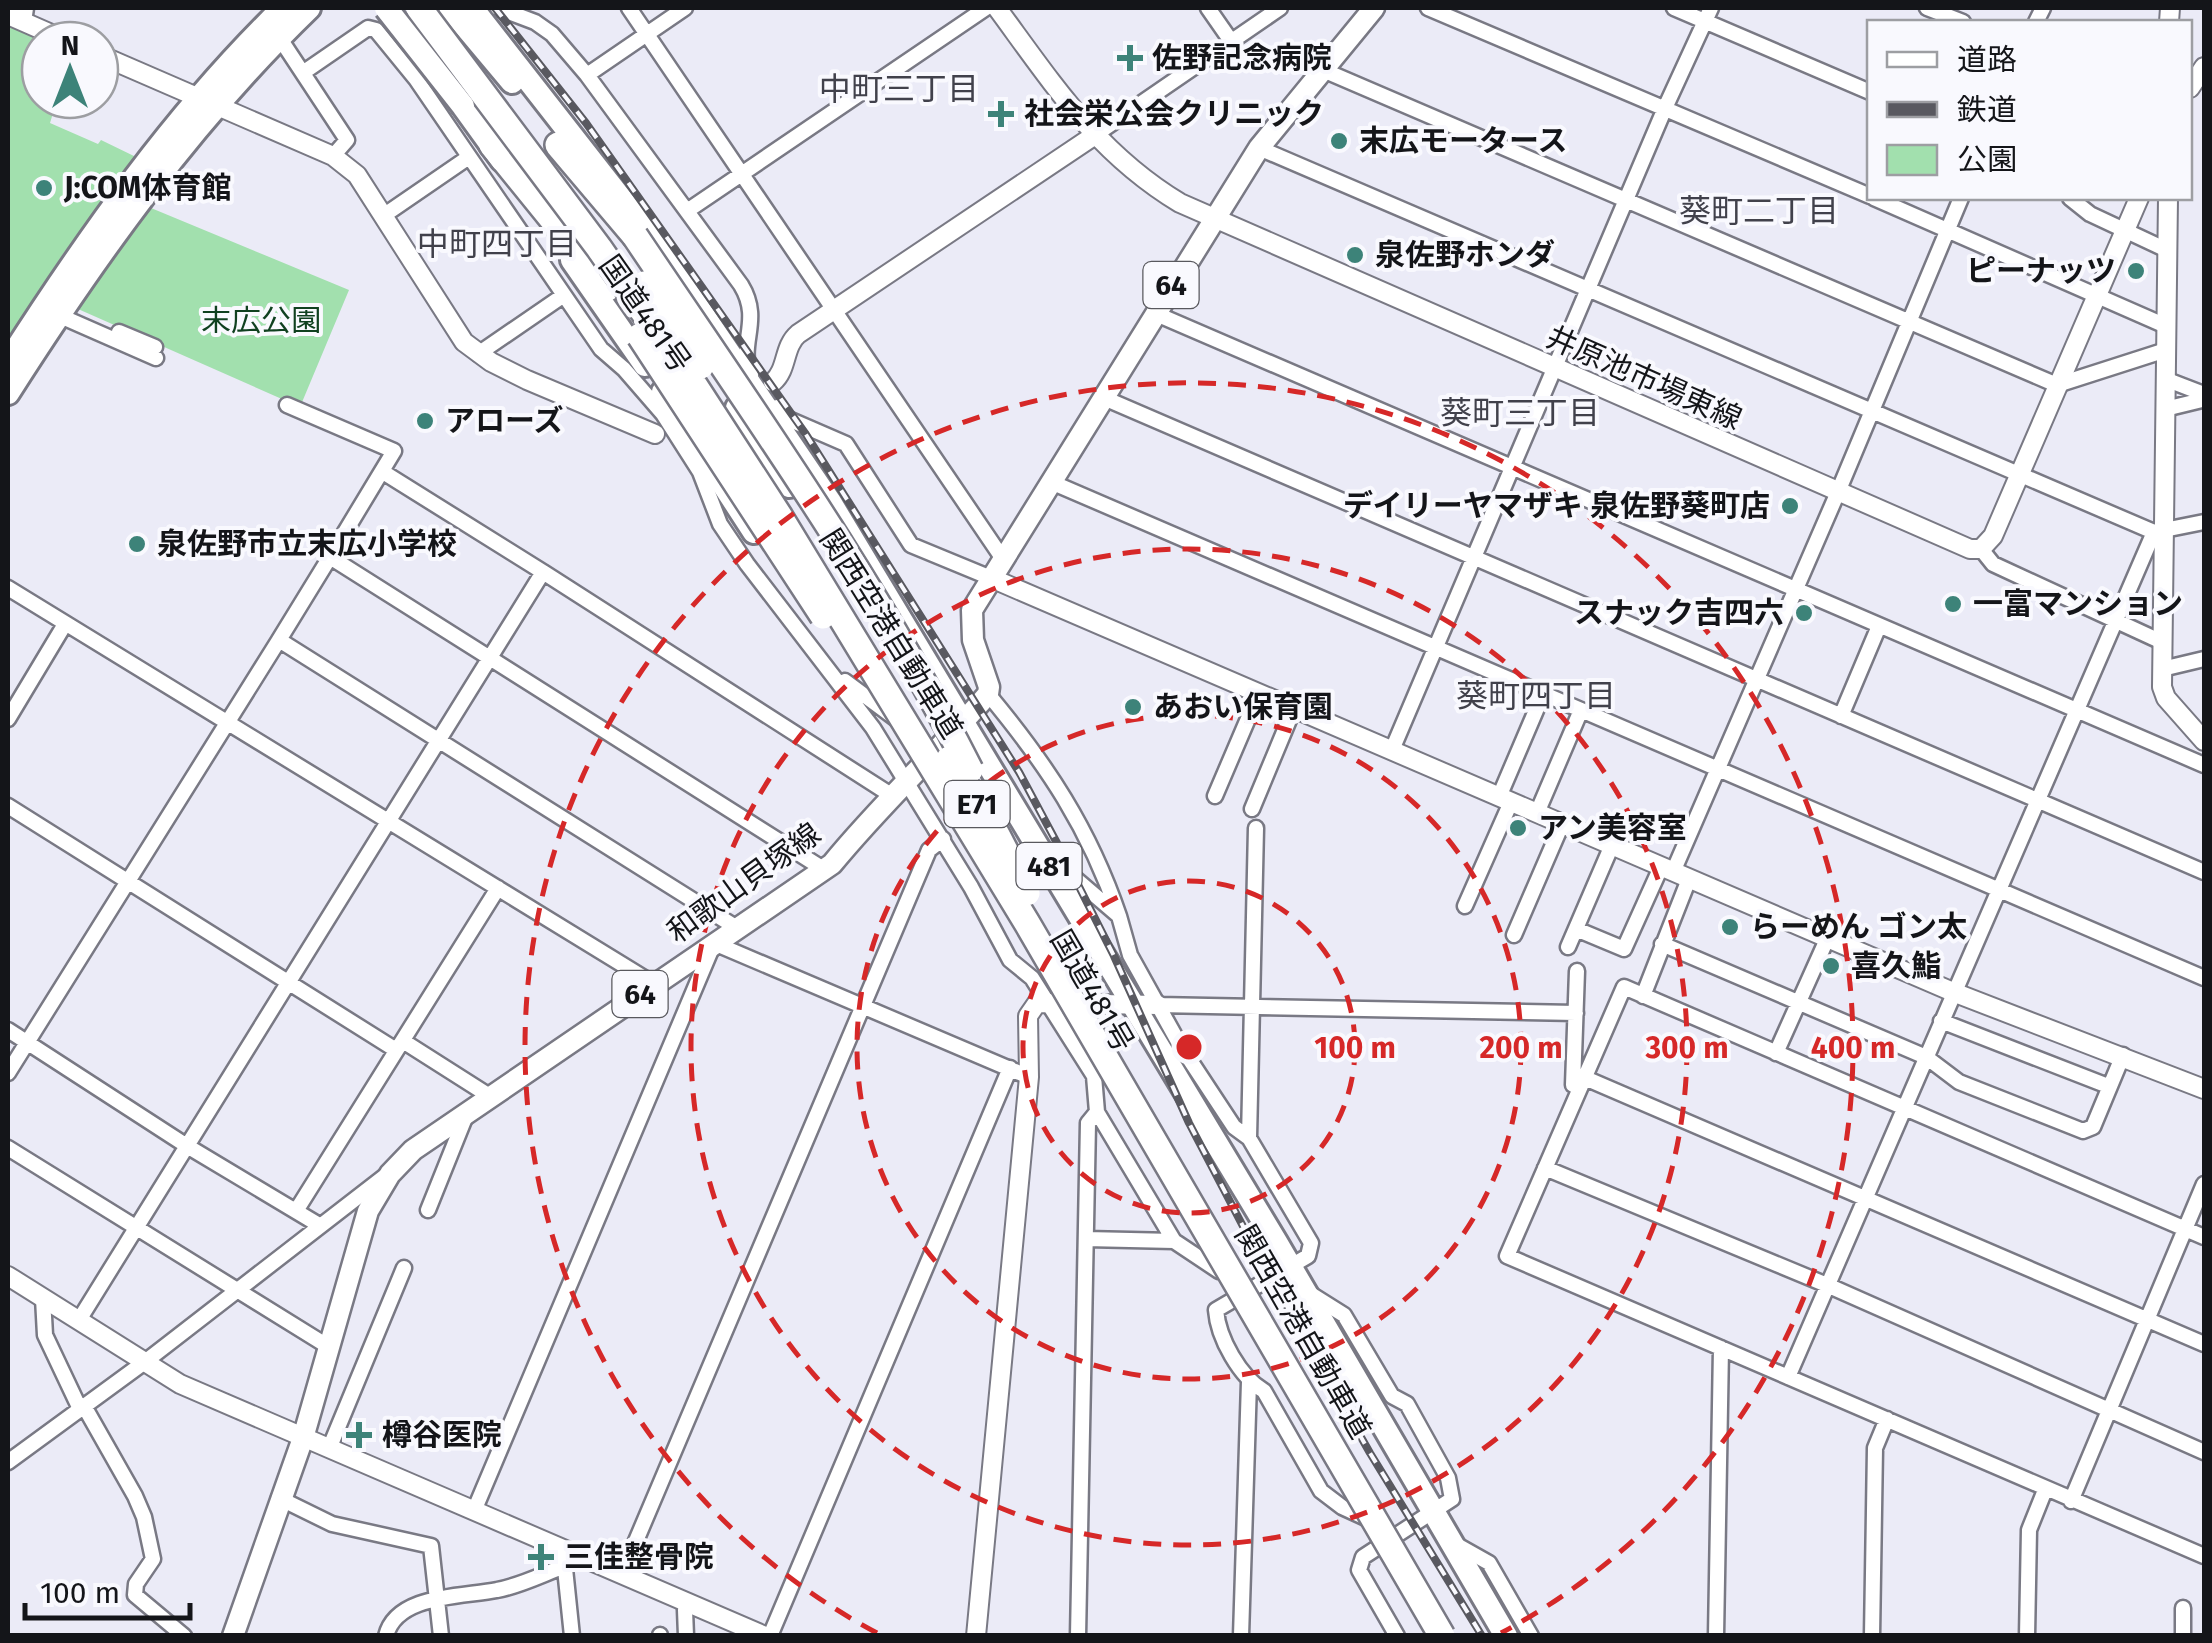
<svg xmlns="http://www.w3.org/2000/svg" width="2212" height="1643" viewBox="0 0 2212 1643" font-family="'Fira Sans','Noto Sans JP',sans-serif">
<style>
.green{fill:#a2e0ae}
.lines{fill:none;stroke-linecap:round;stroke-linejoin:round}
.minor-casing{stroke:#797984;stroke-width:19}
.tertiary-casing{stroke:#797984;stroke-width:22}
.primary-casing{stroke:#797984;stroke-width:25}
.trunk-casing{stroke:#797984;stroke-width:28}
.motorway-casing{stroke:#797984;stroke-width:30}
.minor{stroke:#fff;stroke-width:14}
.tertiary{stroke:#fff;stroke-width:18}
.primary{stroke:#fff;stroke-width:20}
.trunk{stroke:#fff;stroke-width:22}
.motorway{stroke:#fff;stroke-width:25}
.rail-casing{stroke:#595960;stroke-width:8}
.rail{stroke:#f9f9fe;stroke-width:4;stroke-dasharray:11;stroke-linecap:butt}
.trunk-bridge-casing{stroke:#797984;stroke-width:28;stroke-linecap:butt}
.motorway-bridge-casing{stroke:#797984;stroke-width:30;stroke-linecap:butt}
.trunk-bridge{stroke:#fff;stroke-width:22}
.motorway-bridge{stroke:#fff;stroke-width:25}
.ring{fill:none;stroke:#d62828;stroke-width:5;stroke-dasharray:18 12}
.poi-dot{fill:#3d8379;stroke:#f9f9fe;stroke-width:4}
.labels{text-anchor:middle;stroke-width:8;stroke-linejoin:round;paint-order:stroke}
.shield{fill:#f9f9fe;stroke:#59595e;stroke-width:2.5}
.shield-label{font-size:28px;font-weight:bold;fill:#141519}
.poi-label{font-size:30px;font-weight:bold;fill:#141519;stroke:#f9f9fe;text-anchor:start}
.street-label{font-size:30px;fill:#141519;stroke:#f9f9fe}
.park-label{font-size:30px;fill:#104120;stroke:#f9f9fe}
.neighbourhood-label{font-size:32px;fill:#41414b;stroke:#f9f9fe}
.centre{fill:#d62828;stroke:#f9f9fe;stroke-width:5}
.ring-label{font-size:30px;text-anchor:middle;font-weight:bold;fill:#d62828;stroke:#f9f9fe;stroke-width:8;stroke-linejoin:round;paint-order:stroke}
</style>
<rect width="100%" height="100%" fill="#ebebf7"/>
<!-- green -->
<path class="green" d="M8 26 40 40V100H57L50 123 98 144 101 140 136 157 63 254 8 338Z
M151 208 349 290 300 407 78 309Z"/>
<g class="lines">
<!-- minor casing -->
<g class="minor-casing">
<path id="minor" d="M498 8 535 22 552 34 587 75 741 285C763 321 737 344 751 375
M629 8 1003 559
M1208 8 1231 41
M1428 8 1870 196
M1674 8 1870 92
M1927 8 1963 22
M24 22 26 8
M2036 22 2043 8
M279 37 347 140 333 156
M424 48 415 65 416 79 601 349 624 369 663 414 700 472 720 524 747 564 873 728 971 887 1010 960 1032 978 1094 1076 1097 1112 1174 1241 1219 1271
M1323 70 2057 385 2166 350
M304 72 368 28 376 30 416 79
M587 75 685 8
M1095 135 1280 8
M1259 148 2154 532 2204 522
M1874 198 2166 326
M2070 198 2090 214 2167 250
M687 211 986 8
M383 216 469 157
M1154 313 2204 765
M58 315 156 358
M119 332 155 347
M478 354 564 295
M2165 379 2204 394
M1104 398 2204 872
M287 405 394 451 330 557 817 865 821 871
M777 407 786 418 846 444 911 545 991 578
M2165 409 2202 400
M383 472 543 572
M1051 482 2204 978
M1981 549 1993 564 2162 642
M330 557 279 640 737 928
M8 588 654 984
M2162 669 2204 659
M845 681 896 719
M988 694C1047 765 1089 828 1119 916
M1841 716 1879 626
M8 719 65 624
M1392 750 1665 108 1711 8
M1215 796 1259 693
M1499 797 1543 694
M8 806 396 1050
M1252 809 1294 708
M1537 813 1581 710
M1256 828 1249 1138 1311 1243 1308 1256 1216 1310C1218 1338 1240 1377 1264 1391L1321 1491 1342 1507 1368 1519
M1056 862 1119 916 1130 955 1180 1045 1234 1127 1249 1138
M1673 872 1838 492 1961 198
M1465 906 1511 802
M1576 929 1624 949 1661 867
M1514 935 1562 824
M1662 944 1926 1057 1959 1082 2083 1131 2093 1127 2123 1055
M1568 947 1612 845
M1643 996 1689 879
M1158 1005 1576 1013
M1941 1021 2108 1086
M8 1030 187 1146 319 1225
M403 1041 491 1097
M1776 1053 1828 937
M8 1073 279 640
M1574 1076 1585 1078 2204 1344
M1573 1085 1577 971
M8 1148 329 1347
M1545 1168 1827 1285 2204 1452
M428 1210 467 1113
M296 1211 498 888
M2204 1237 1624 987 1507 1256 2204 1556
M1086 1239 1174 1241
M1309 1293 1344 1315 1392 1396 1407 1404 1448 1478 1452 1499 1363 1557 1359 1570 1397 1636
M43 1298 45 1335 80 1409
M79 1320 543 572 891 795
M1788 1377 2154 532
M84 1406 135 1496 144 1517 153 1559 136 1584 135 1595 184 1636
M329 1449 404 1268
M8 1462 146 1361 385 1176
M279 1498 332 1524 431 1546 441 1636
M2071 1501 2204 1184
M474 1511 714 943 1029 1077
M1457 1545 1489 1563 1531 1636
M564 1559 572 1636
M622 1574 929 850 943 839
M2183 1608V1636
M386 1636C396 1594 463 1597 497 1590 520 1586 543 1574 565 1566
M660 1636V1635
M686 1636 685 1610 689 1603
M770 1636 1010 1068
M1078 1636 1088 1123 1097 1112
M1241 1636 1249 1382
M1716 1636 1721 1348
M1872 1636 1875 1448 1887 1419
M2027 1636 2029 1530 2045 1490"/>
</g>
<!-- tertiary casing -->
<g class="tertiary-casing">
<path id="tertiary" d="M997 8C1053 84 1097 153 1180 203L1970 549H1981L1993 536 2139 198
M8 15 65 40
M2169 22 2170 8
M100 55 333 156 357 175 464 342 491 362 527 380 655 434
M2190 88 2204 67
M2168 198 2162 687 2166 698 2204 741
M773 382C788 369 783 347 798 334L1095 135
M991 578 1953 992 2204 1089
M8 1276 180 1384 765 1636
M976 1636 1029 1077 1028 1016 1037 1003 1158 1005"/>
</g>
<!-- primary casing -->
<g class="primary-casing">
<path id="primary" d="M233 1636 303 1438 368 1211 390 1174 413 1150 832 864C881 804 937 753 988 694L989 687 973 640 972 610 1259 148 1374 8"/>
</g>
<!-- trunk casing -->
<g class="trunk-casing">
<path id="trunk" d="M450 8 512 82
M472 8 647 232 830 502 1276 1242 1506 1636
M463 106 502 160
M572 260 645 365
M8 362C88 237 176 112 283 8
M663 392 754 532
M8 393C96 255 191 122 309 8
M737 408 789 486"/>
</g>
<!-- motorway casing -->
<g class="motorway-casing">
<path id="motorway" d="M492 145 608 288
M558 145 635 236"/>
</g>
<!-- minor -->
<use href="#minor" class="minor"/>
<!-- tertiary -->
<use href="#tertiary" class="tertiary"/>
<!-- primary -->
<use href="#primary" class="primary"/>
<!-- trunk -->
<use href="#trunk" class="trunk"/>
<!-- motorway -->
<use href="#motorway" class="motorway"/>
<!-- rail casing -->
<g class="rail-casing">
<path id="rail" d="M495 8 586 123 805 433 1019 772 1057 843 1114 956 1189 1123 1258 1255 1370 1453 1482 1636"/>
</g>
<!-- rail -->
<use href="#rail" class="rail"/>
<!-- trunk-bridge casing -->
<g class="trunk-bridge-casing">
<path id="trunk-bridge" d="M386 8 463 106"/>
</g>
<!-- motorway-bridge casing -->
<g class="motorway-bridge-casing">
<path id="motorway-bridge" d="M419 8 599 248 693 383 780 517 1027 923 1442 1636
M635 236C752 410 875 582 970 770
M644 284 701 366
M640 336 823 616
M949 759 997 835 1027 893"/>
</g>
<!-- trunk-bridge -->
<use href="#trunk-bridge" class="trunk-bridge"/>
<!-- motorway-bridge -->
<use href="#motorway-bridge" class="motorway-bridge"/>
</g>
<!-- distance rings -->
<g class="ring">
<circle cx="1189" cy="1047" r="166"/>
<circle cx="1189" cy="1047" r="332"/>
<circle cx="1189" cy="1047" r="498"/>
<path d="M877 1633A664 664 0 1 1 1501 1633"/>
</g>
<!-- markers -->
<g class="poi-dot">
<path d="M1125 43h10v10h10v10h-10v10h-10v-10h-10v-10h10z"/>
<path d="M996 99h10v10h10v10h-10v10h-10v-10h-10v-10h10z"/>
<circle cx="1339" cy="141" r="10"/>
<circle cx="44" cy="188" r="10"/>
<circle cx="1355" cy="255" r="10"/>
<circle cx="2136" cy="271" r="10"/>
<circle cx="425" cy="421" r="10"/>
<circle cx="1790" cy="506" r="10"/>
<circle cx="137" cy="544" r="10"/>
<circle cx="1953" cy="604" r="10"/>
<circle cx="1804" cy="613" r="10"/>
<circle cx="1133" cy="707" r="10"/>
<circle cx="1518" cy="828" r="10"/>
<circle cx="1730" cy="927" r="10"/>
<circle cx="1831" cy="966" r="10"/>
<path d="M354 1420h10v10h10v10h-10v10h-10v-10h-10v-10h10z"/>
<path d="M536 1542h10v10h10v10h-10v10h-10v-10h-10v-10h10z"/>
</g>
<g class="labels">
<!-- shield labels -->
<g class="shield">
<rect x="1143.5" y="262" width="55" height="46" rx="8"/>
<rect x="944.5" y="781" width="65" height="46" rx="8"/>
<rect x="1016.5" y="843" width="65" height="46" rx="8"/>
<rect x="612.5" y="971" width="55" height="46" rx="8"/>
</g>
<g class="shield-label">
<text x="1171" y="295">64</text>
<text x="977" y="814">E71</text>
<text x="1049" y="876">481</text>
<text x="640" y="1004">64</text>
</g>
<!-- poi labels -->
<g class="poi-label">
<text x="1152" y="68">佐野記念病院</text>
<text x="1024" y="124">社会栄公会クリニック</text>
<text x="1359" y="151">末広モータース</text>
<text x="64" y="198">J:COM体育館</text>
<text x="1375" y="265">泉佐野ホンダ</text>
<text x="2116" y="281" text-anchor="end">ピーナッツ</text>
<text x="445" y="431">アローズ</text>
<text x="1770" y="516" text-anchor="end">デイリーヤマザキ 泉佐野葵町店</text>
<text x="157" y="554">泉佐野市立末広小学校</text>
<text x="1973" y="614">一富マンション</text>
<text x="1784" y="623" text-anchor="end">スナック吉四六</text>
<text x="1153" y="717">あおい保育園</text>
<text x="1538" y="838">アン美容室</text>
<text x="1750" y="937">らーめん ゴン太</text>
<text x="1851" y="976">喜久鮨</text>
<text x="382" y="1445">樽谷医院</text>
<text x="564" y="1567">三佳整骨院</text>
</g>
<!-- street labels -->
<g class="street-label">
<text transform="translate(645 314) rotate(55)" y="10">国道481号</text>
<text transform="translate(1644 378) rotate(24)" y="10">井原池市場東線</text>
<text transform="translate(891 634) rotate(58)" y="10">関西空港自動車道</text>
<text transform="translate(744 883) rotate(-36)" y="10">和歌山貝塚線</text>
<text transform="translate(1092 991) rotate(60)" y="10">国道481号</text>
<text transform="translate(1303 1332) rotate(60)" y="10">関西空港自動車道</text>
</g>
<!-- park labels -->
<g class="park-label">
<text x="261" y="331">末広公園</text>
</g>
<!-- neighbourhood labels -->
<g class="neighbourhood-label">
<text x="899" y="100">中町三丁目</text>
<text x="1759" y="222">葵町二丁目</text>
<text x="497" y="255">中町四丁目</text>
<text x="1520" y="424">葵町三丁目</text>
<text x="1536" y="707">葵町四丁目</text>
</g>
</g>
<circle cx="1189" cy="1047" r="15" class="centre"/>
<g class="ring-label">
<text x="1355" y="1058">100 m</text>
<text x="1521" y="1058">200 m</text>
<text x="1687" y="1058">300 m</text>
<text x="1853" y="1058">400 m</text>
</g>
<!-- border -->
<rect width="2212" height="1643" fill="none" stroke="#141519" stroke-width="20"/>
<!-- legend -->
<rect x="1867" y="20" width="325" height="180" fill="#f9f9fe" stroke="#9d9ea2" stroke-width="2.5"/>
<rect x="1887" y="52" width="50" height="15" fill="#ffffff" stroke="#9d9ea2" stroke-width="2.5"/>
<text x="1957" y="70" font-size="30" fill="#141519">道路</text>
<rect x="1887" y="102" width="50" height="15" fill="#595960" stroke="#9d9ea2" stroke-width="2.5"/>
<text x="1957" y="120" font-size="30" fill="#141519">鉄道</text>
<rect x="1887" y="145" width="50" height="30" fill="#a2e0ae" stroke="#9d9ea2" stroke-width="2.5"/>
<text x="1957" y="170" font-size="30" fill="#141519">公園</text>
<!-- north arrow -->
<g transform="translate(70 70)"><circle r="48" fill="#f9f9fe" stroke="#9d9ea2" stroke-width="2.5"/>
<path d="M0-8L18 38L0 25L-18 38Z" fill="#3d8379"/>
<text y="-15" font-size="28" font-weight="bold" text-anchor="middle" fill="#141519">N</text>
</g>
<!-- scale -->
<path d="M25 1603v15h165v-15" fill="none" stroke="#141519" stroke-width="5"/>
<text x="40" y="1603" font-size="30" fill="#141519" stroke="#f9f9fe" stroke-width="8" paint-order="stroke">100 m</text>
</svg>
